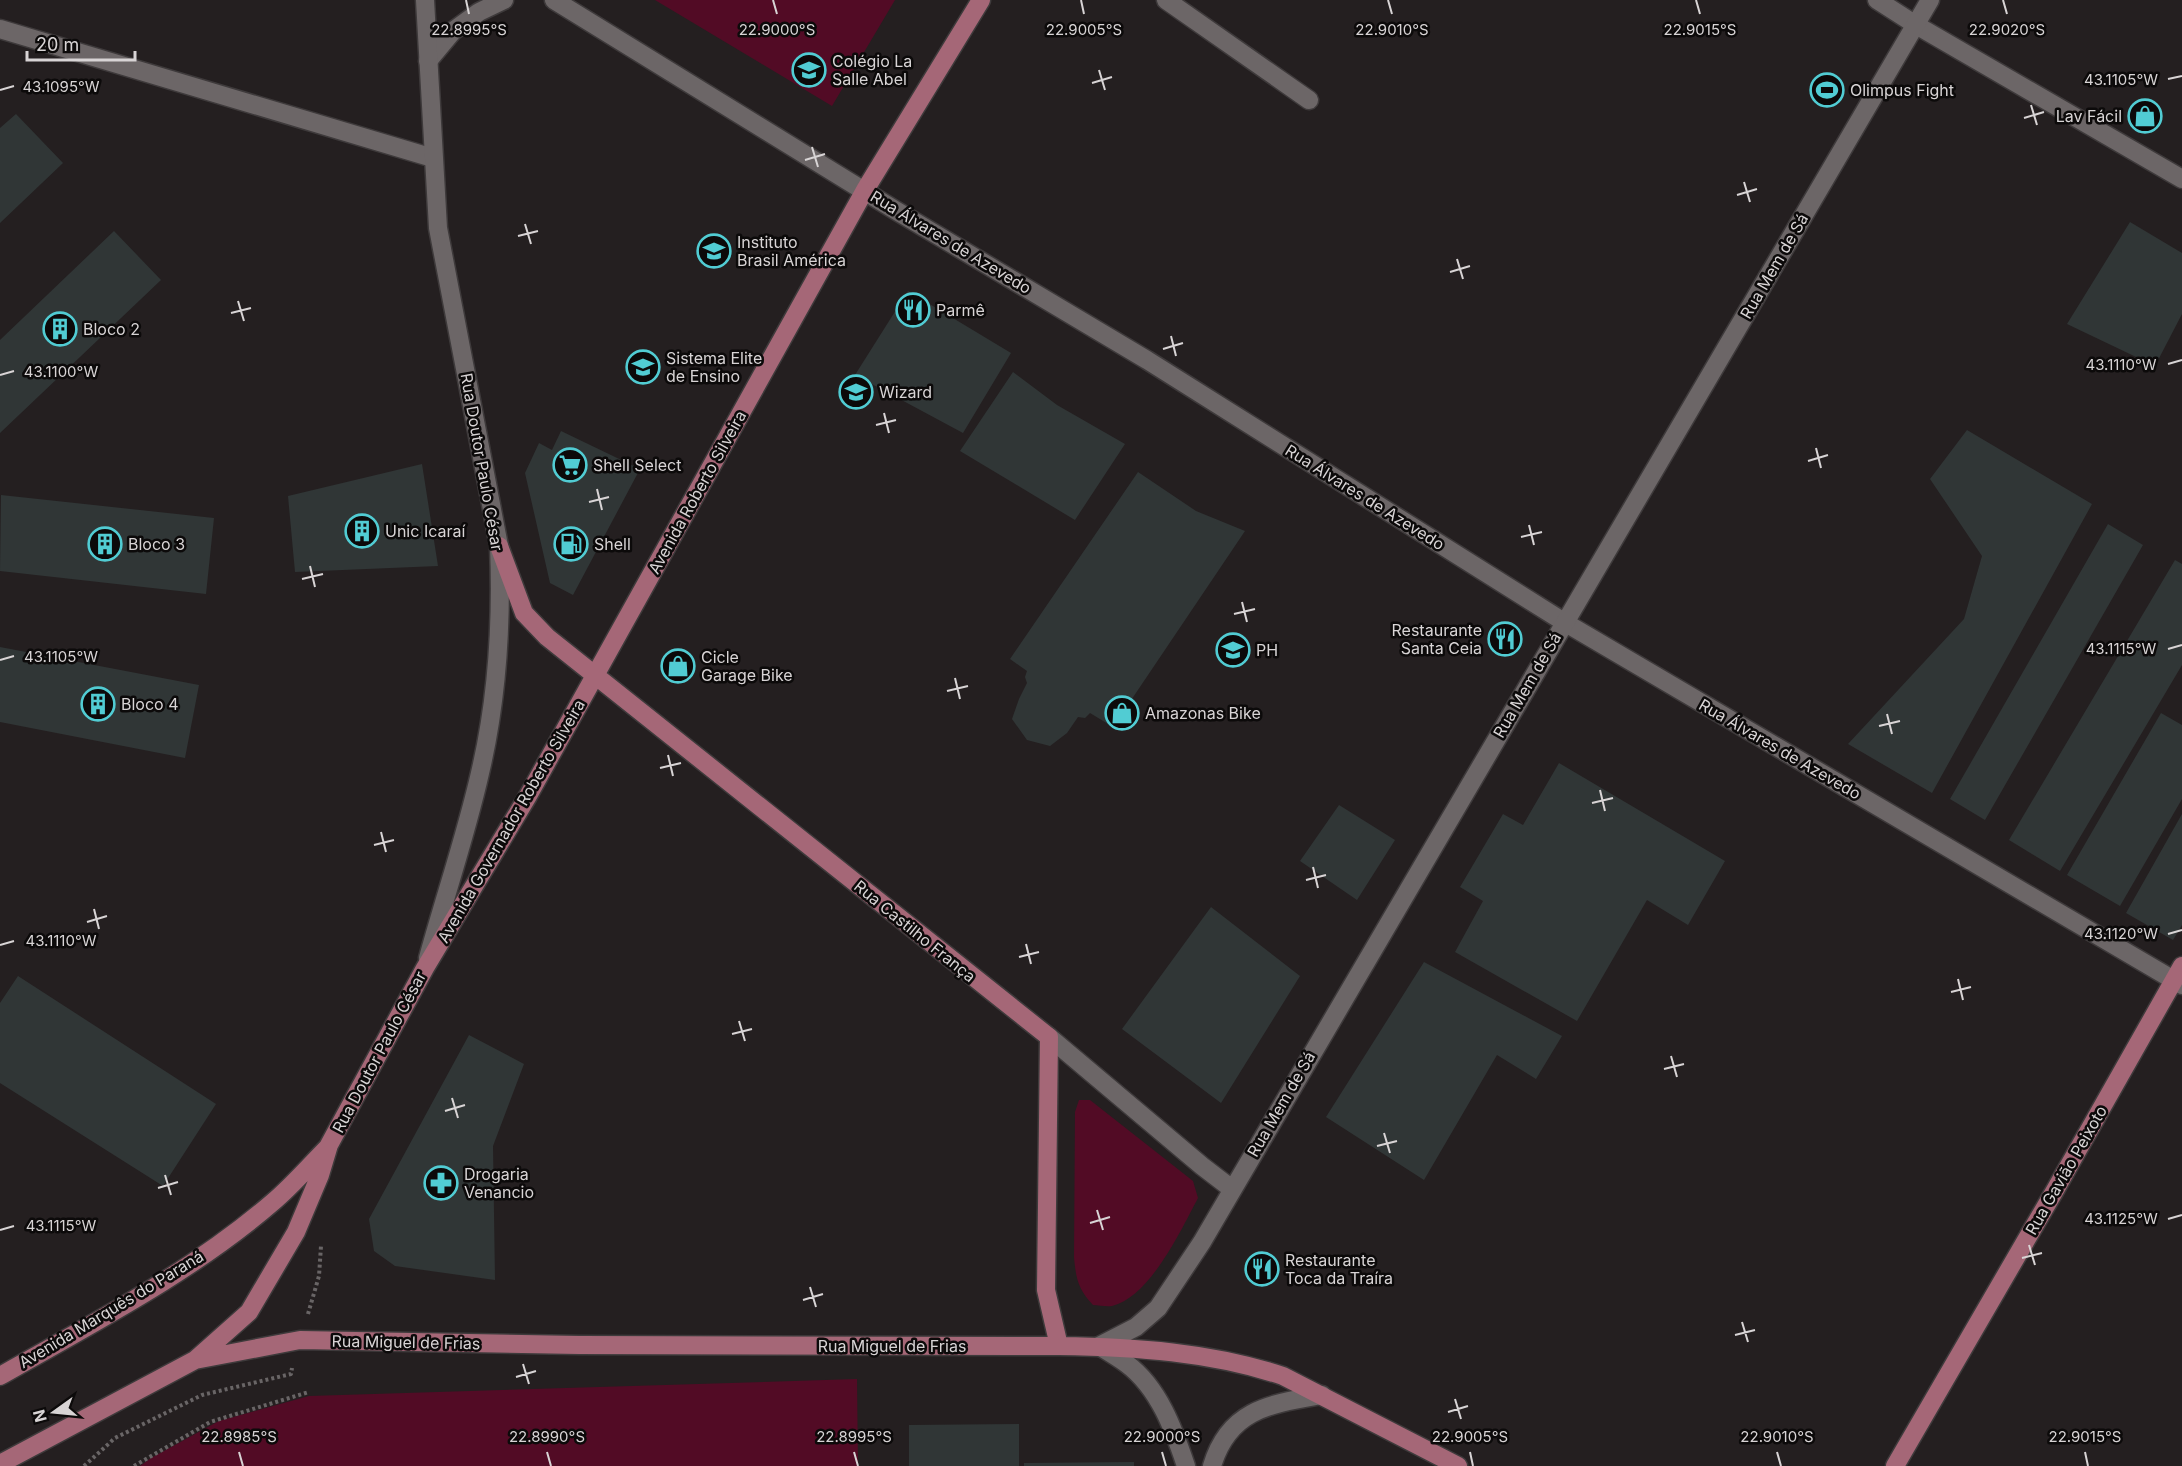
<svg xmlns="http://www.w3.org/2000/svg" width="2182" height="1466" viewBox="0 0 2182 1466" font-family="Inter,sans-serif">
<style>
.park{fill:#520b25}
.building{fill:#303636}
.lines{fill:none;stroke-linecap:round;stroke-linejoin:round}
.minor-casing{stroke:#3e3a3b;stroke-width:21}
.secondary-casing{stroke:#3e3a3b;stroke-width:21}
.primary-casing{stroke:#3e3a3b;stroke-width:21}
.path{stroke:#696566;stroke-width:4;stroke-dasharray:3 3;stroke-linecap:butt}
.minor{stroke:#6c6667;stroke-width:18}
.secondary{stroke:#6c6667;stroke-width:18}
.primary{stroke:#a56777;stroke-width:18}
.ticks{fill:none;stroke:#d8d4d5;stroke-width:2}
.labels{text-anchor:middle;stroke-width:5;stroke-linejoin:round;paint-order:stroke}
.poi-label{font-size:16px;fill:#d8d4d5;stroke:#0c0a0a;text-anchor:start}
.street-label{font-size:16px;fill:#d8d4d5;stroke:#0c0a0a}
.ticks-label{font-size:15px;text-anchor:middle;fill:#d8d4d5;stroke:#0c0a0a;stroke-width:5;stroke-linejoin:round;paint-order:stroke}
</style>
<rect width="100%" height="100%" fill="#241f20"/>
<!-- park -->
<path class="park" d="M655 0H895L832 106Z
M1079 1100H1090L1193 1181 1198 1198C1181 1230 1150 1297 1112 1306 1106 1307 1099 1305 1093 1305 1078 1289 1076 1279 1074 1257L1075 1112Z
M857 1379 858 1466H140L151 1458 219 1421 309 1396Z"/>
<!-- building -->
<path class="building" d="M16 114 63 163 0 223V128Z
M2130 222 2182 253V314L2155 366 2067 324Z
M114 231 161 280 0 433V340Z
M908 291 1011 353 963 433 855 375Z
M1013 372 1057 405 1125 444 1075 520 960 451Z
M1967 430 2092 504 1932 793 1848 744 1964 619 1982 556 1930 479Z
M561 431 640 469 573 595 550 583 525 473 539 443 552 450Z
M422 464 438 566 295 572 288 496Z
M1138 472 1196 511 1245 531 1113 727 1090 713 1085 718 1078 717 1067 733 1050 746 1027 740 1012 719 1019 699 1027 683 1025 677 1027 671 1010 659Z
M1 495 214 518 206 594 0 571Z
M2108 524 2143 545 1985 820 1950 799Z
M2175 560 2182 564V665L2060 871 2009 840Z
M0 647 199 685 185 758 0 722Z
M2161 713 2182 725V799L2120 906 2067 875Z
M1559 763 1725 861 1688 925 1647 900 1577 1021 1455 952 1483 901 1460 887 1503 814 1523 825Z
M1339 805 1395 840 1357 900 1300 861Z
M2182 814V925L2173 940 2126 913Z
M1211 907 1300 976 1221 1103 1122 1029Z
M1424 962 1562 1036 1536 1079 1497 1055 1424 1180 1326 1117Z
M18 976 216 1104 163 1186 0 1083V1003Z
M469 1035 524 1064 493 1146 495 1280 395 1266 374 1251 369 1219Z
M1019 1424V1466H909V1425Z
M1134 1462V1466H1024V1463Z"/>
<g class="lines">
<!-- minor casing -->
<g class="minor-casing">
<path id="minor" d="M554 0 895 210 1147 360 1564 622 2182 985
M1166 0 1309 100
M1877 0 1916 25 2182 179
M0 29 433 158
M428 61 453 31 479 12 504 0"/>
</g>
<!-- secondary casing -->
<g class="secondary-casing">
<path id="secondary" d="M425 0 438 228 499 546C502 620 497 701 480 773 466 835 445 896 428 958
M1049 1037 1202 1166 1232 1189
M1099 1346 1136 1327 1158 1308 1202 1242 1930 0
M1099 1346C1109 1352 1119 1358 1127 1364 1159 1388 1174 1430 1186 1466
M1212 1466C1229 1409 1270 1404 1322 1395"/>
</g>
<!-- primary casing -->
<g class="primary-casing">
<path id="primary" d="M499 546 524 613 547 637 1049 1037 1046 1290 1059 1346
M195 1360 249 1312 296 1232 320 1175 329 1145 425 968 528 796 865 190 981 0
M0 1376C93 1323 192 1272 273 1202 293 1185 310 1165 328 1147
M0 1464 195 1360 300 1340 579 1345 1059 1346C1134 1347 1211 1352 1283 1376L1458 1466
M1895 1466 2054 1192 2182 966"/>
</g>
<!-- path -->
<path class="path" d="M308 1314 319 1276 321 1246
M84 1466 115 1438 202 1395 291 1374 292 1368
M134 1466 210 1422 309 1392"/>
<!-- minor -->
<use href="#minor" class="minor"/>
<!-- secondary -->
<use href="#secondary" class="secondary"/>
<!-- primary -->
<use href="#primary" class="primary"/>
</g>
<!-- ticks -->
<path class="ticks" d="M466 0 469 14M773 0 777 14M1081 0 1084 14M1388 0 1392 14M1696 0 1700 14M2003 0 2007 14M1099 70 1105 90M2168 79 2182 76M1092 83 1112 77M0 90 14 86M2031 105 2037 125M2024 118 2044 112M812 147 818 167M805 160 825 154M1744 182 1750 202M1737 195 1757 189M525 224 531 244M518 236 538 231M1457 259 1463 279M1450 272 1470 266M238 301 244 321M231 313 251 308M1171 336 1176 356M1163 349 1183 343M2168 364 2182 360M0 375 14 371M884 413 889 433M876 425 896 420M1816 448 1821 468M1808 461 1828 455M597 489 602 510M589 502 609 497M1529 525 1534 545M1521 537 1542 532M310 566 315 587M302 579 323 574M1242 602 1247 622M1234 614 1255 609M2168 649 2182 645M0 660 14 656M955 678 960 699M947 691 968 686M1887 714 1892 734M1879 726 1900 721M668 755 673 776M660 768 681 763M1600 790 1605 811M1592 803 1613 798M381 832 386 852M374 845 394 840M1313 867 1318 888M1306 880 1326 875M94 909 99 929M87 922 107 916M2168 934 2182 930M1026 944 1031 964M0 945 14 941M1019 957 1039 952M1958 979 1963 1000M1951 992 1971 987M739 1021 745 1041M732 1034 752 1029M1671 1056 1677 1077M1664 1069 1684 1064M452 1098 458 1118M445 1111 465 1105M1384 1133 1390 1153M1377 1146 1397 1141M165 1175 171 1195M158 1188 178 1182M1097 1210 1103 1230M2168 1219 2182 1215M1090 1223 1110 1217M0 1230 14 1226M2029 1245 2035 1265M2022 1258 2042 1253M810 1287 816 1307M803 1300 823 1294M1742 1322 1748 1342M1735 1335 1755 1330M523 1364 529 1384M516 1377 536 1371M1455 1399 1461 1419M1448 1412 1468 1406M239 1452 243 1466M547 1452 551 1466M854 1452 858 1466M1162 1452 1166 1466M1470 1452 1473 1466M1777 1452 1781 1466M2085 1452 2088 1466"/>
<!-- icons -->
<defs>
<g id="school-ring" transform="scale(1.725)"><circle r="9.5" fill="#0c0a0a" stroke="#51ccd3" stroke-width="1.5"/><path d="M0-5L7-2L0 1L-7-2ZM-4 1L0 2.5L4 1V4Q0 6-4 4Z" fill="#51ccd3"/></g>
<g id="stadium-ring" transform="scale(1.725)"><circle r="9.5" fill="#0c0a0a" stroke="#51ccd3" stroke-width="1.5"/><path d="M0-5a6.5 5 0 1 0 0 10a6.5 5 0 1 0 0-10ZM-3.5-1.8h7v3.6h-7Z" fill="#51ccd3"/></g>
<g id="shop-ring" transform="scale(1.725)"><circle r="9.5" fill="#0c0a0a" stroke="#51ccd3" stroke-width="1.5"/><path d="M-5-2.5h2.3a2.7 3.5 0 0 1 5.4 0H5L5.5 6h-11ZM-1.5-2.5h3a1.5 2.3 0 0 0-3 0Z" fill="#51ccd3"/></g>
<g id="restaurant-ring" transform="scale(1.725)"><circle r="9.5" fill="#0c0a0a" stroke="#51ccd3" stroke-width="1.5"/><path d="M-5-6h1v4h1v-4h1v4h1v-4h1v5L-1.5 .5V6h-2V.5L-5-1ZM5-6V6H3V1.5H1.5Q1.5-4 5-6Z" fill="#51ccd3"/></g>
<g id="building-ring" transform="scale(1.725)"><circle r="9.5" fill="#0c0a0a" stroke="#51ccd3" stroke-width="1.5"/><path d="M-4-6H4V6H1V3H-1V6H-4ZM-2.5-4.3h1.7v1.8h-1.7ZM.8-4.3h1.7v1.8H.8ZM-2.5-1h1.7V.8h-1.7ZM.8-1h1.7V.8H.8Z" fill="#51ccd3"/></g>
<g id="supermarket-ring" transform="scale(1.725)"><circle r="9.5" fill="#0c0a0a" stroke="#51ccd3" stroke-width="1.5"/><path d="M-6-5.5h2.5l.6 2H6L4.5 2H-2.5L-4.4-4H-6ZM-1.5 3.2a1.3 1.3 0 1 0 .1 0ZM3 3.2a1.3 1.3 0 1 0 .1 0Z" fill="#51ccd3"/></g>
<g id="fuel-ring" transform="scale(1.725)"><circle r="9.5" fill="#0c0a0a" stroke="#51ccd3" stroke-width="1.5"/><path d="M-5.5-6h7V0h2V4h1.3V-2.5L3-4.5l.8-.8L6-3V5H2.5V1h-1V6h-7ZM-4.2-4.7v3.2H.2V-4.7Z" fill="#51ccd3"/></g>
<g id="pharmacy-ring" transform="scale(1.725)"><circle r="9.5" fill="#0c0a0a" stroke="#51ccd3" stroke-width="1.5"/><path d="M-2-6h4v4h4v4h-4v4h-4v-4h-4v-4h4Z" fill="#51ccd3"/></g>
</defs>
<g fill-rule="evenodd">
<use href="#school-ring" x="809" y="70"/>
<use href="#stadium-ring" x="1827" y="90"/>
<use href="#shop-ring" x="2145" y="116"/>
<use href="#school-ring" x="714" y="251"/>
<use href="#restaurant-ring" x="913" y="310"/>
<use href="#building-ring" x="60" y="329"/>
<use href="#school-ring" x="643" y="367"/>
<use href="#school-ring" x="856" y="392"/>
<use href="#supermarket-ring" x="570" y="465"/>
<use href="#building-ring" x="362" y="531"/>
<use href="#building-ring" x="105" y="544"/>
<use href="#fuel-ring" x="571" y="544"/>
<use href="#restaurant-ring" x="1505" y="639"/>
<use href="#school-ring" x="1233" y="650"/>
<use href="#shop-ring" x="678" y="666"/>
<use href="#building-ring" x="98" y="704"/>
<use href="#shop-ring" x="1122" y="713"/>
<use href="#pharmacy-ring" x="441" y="1183"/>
<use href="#restaurant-ring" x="1262" y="1269"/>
</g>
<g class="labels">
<!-- poi labels -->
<g class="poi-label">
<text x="832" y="67">Colégio La<tspan x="832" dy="18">Salle Abel</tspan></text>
<text x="1850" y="96">Olimpus Fight</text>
<text x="2122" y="122" text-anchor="end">Lav Fácil</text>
<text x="737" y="248">Instituto<tspan x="737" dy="18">Brasil América</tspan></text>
<text x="936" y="316">Parmê</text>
<text x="83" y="335">Bloco 2</text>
<text x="666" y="364">Sistema Elite<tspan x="666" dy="18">de Ensino</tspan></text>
<text x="879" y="398">Wizard</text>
<text x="593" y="471">Shell Select</text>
<text x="385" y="537">Unic Icaraí</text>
<text x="128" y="550">Bloco 3</text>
<text x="594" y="550">Shell</text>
<text x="1482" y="636" text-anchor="end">Restaurante<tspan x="1482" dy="18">Santa Ceia</tspan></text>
<text x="1256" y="656">PH</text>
<text x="701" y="663">Cicle<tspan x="701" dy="18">Garage Bike</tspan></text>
<text x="121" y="710">Bloco 4</text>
<text x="1145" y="719">Amazonas Bike</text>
<text x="464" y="1180">Drogaria<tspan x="464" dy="18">Venancio</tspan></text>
<text x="1285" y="1266">Restaurante<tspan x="1285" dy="18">Toca da Traíra</tspan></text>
</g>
<!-- street labels -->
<g class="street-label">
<text transform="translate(951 242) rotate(31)" y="6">Rua Álvares de Azevedo</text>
<text transform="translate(1774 266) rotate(-60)" y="6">Rua Mem de Sá</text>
<text transform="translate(482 462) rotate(80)" y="6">Rua Doutor Paulo César</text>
<text transform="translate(697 492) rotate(-61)" y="6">Avenida Roberto Silveira</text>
<text transform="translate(1365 497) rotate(32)" y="6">Rua Álvares de Azevedo</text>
<text transform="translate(1527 685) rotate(-60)" y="6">Rua Mem de Sá</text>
<text transform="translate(1780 749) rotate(30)" y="6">Rua Álvares de Azevedo</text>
<text transform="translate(511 821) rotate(-60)" y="6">Avenida Governador Roberto Silveira</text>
<text transform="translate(915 931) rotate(39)" y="6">Rua Castilho França</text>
<text transform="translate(379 1052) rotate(-62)" y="6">Rua Doutor Paulo César</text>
<text transform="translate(1281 1104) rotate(-60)" y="6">Rua Mem de Sá</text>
<text transform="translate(2066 1170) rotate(-60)" y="6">Rua Gavião Peixoto</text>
<text transform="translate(111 1309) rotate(-31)" y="6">Avenida Marquês do Paraná</text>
<text transform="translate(406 1342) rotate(1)" y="6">Rua Miguel de Frias</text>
<text x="892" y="1352">Rua Miguel de Frias</text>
</g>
</g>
<g class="ticks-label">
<text x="469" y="35">22.8995°S</text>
<text x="777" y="35">22.9000°S</text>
<text x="1084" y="35">22.9005°S</text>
<text x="1392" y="35">22.9010°S</text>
<text x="1700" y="35">22.9015°S</text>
<text x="2007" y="35">22.9020°S</text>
<text x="2121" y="85">43.1105°W</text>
<text x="61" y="92">43.1095°W</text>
<text x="2121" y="370">43.1110°W</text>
<text x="61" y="377">43.1100°W</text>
<text x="2121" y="654">43.1115°W</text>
<text x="61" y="662">43.1105°W</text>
<text x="2121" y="939">43.1120°W</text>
<text x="61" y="946">43.1110°W</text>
<text x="2121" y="1224">43.1125°W</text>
<text x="61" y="1231">43.1115°W</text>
<text x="239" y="1442">22.8985°S</text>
<text x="547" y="1442">22.8990°S</text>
<text x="854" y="1442">22.8995°S</text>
<text x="1162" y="1442">22.9000°S</text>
<text x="1470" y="1442">22.9005°S</text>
<text x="1777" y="1442">22.9010°S</text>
<text x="2085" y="1442">22.9015°S</text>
</g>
<!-- north arrow -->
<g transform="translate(54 1412) rotate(255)" stroke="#0c0a0a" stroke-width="4.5" paint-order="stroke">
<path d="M0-4.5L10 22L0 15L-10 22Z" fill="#d8d4d5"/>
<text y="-9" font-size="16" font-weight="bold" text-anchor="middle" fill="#d8d4d5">N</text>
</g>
<!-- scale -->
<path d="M27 51v9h108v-9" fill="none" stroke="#d8d4d5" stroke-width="3"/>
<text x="36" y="51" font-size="18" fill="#d8d4d5" stroke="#0c0a0a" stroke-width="4.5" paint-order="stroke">20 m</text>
</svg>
